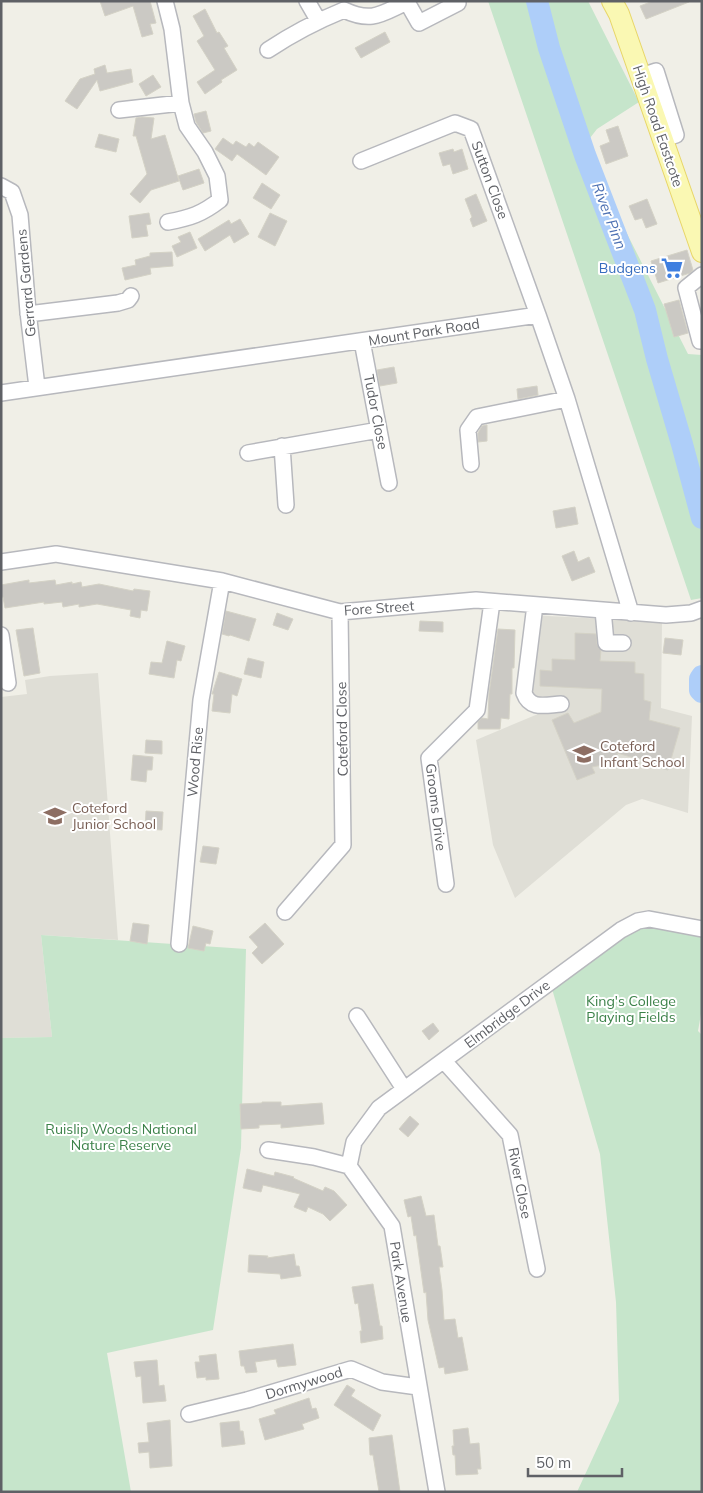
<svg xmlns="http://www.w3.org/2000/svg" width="703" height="1493" viewBox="0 0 703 1493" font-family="Mulish,sans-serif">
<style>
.education{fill:#dfded6}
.green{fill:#c6e5cb}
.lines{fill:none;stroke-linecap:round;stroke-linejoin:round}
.river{stroke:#aecef9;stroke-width:22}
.building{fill:#cbc9c4;stroke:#d4d2c6}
.minor-casing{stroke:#b7b8bd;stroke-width:18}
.major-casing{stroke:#e8d668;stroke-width:22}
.minor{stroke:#fff;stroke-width:15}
.major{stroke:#faf8b3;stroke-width:20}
.labels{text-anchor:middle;stroke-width:4;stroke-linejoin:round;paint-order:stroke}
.street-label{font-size:14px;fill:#5f6166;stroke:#fff}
.shop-label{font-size:14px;fill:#366cbe;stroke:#fff;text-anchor:end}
.education-label{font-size:14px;fill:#785e54;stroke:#fff;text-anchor:start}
.park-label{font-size:14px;fill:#3b8148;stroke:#fff}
.water-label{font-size:15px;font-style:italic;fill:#4e71b3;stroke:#fff}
</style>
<rect width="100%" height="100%" fill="#f0efe7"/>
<!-- education -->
<path class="education" d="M529 615 662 622 661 708 692 716 688 813 642 799 626 805 515 898 493 845 476 740 538 714 526 705Z
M98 673 118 940 41 935 52 1037 1 1038V697L27 694 25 680 50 676Z"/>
<!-- green -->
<path class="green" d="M488 1H588L639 102 597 129 583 147 688 354 702 355V598L691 600Z
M638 921 702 929V1008L698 1031 702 1035V1492H577L619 1401 616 1302 600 1154 550 982Z
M41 935 246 949 241 1148 213 1330 107 1353 131 1492H1V1038L52 1037Z"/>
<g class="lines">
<!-- river -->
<path class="river" d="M537 1 549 48 585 155 645 310 657 359 682 444 702 518
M702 676 700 679V690L702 692"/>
</g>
<!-- building -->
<path class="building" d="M100 1H150L156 23 150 24 153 34 142 37 133 6 105 16Z
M653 1H688L689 2 646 19 640 6Z
M205 9 217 33 219 32 228 46 224 48 237 70 221 80 222 82 205 94 197 82 215 70 197 41 204 36 193 16Z
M385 32 390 42 361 58 355 48Z
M105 65 107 73 131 69 133 82 100 91 97 80 77 109 65 101 80 79 95 74 94 69Z
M153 75 161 87 146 96 139 84Z
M206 111 211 131 203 133 196 122 194 114Z
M142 117 154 118 151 139 165 135 179 181 151 190 140 203 130 194 147 174 136 136H133L136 118Z
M618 126 628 156 606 164 600 146 610 142 606 130Z
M99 134 119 139 116 152 95 147Z
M223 138 233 145 236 141 246 147 249 143 254 147 258 142 279 157 266 175 237 154 232 161 215 149Z
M453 149 454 152 462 149 468 169 453 174 450 164 443 166 439 153Z
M199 169 204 183 183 190 178 176Z
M262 183 280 195 271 209 253 198Z
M476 194 487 221 473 227 470 219 472 217 465 199Z
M647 199 657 224 646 228 642 218 635 220 629 206Z
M149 213 151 224 146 225 148 236 132 238 129 216Z
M270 213 287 221 275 246 258 237Z
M240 219 249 234 234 243 230 235 205 251 198 239 229 220 231 224Z
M190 232 197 248 177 257 172 246 181 242 178 237Z
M687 250 693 270 690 273 658 283 651 261Z
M172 252 173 266 150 268 151 274 125 280 122 268 136 265 135 260 150 256V253Z
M679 300 688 333 674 337 664 304Z
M394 367 397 383 380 386 377 370Z
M537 386 538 395 518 399 517 389Z
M487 425V441L478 442V433L482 426Z
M575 507 578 524 556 528 553 511Z
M574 551 578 562 589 557 595 572 572 581 562 556Z
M29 580V583L55 580 56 585 72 582V584L81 582 82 587 99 584 133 591 134 589 150 591 147 611 141 610 140 618 130 616 131 610 97 604 79 607V604L63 607 62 602 44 604V602L5 608 3 597H1V585Z
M226 611 256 619 249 641 230 635 229 636 222 634Z
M277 613 293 619 288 630 273 625Z
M420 621 443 622V632L419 631Z
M33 628 40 673 24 676 16 630Z
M498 629 515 630 514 668H512V694H510L509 719 501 718 500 729H478V722L482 718 488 719 489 694Z
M575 633 596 634 597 644 601 650 600 661 635 662V673L644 674V700L651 702 649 720 680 728 668 770 645 764V761L617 753 619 762 592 767 595 773 577 780 552 720 568 713 574 723 601 712 602 689 540 686V670L552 671V659L575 660Z
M665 638 683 640 681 655 663 653Z
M167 641 185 646 181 661 177 660 174 678 149 674 151 662 162 663Z
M248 658 264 662 261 678 244 674Z
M219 672 242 679 237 696 232 694 230 713 212 711 214 694H212Z
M146 740 162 741V754L145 753Z
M133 755 153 757 152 770H147L146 782 131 780Z
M146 811 163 812 162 830 145 829Z
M203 846 219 848 216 864 200 862Z
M133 923 149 925 147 944 130 941Z
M265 923 284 944 262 964 252 953 258 947 249 937Z
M193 926 213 931 210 944 206 943 204 951 188 948Z
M433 1023 439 1031 429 1040 422 1031Z
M262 1102H281V1106L322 1103 324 1124 281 1128V1124L259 1125V1128L241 1129 240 1104 262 1103Z
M410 1116 419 1124 408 1137 399 1129Z
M247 1169 274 1176 275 1172 294 1177 293 1178 323 1191 325 1187 334 1191 347 1205 330 1221 323 1214 308 1207 306 1212 294 1207 300 1194 263 1185 261 1192 243 1188Z
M421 1196 426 1216 434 1215 438 1246H440L443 1267H439L442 1290 444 1320 455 1319 458 1338 462 1337 468 1370 445 1374 444 1367 439 1368 428 1320 426 1292 424 1293 416 1235 414 1236 411 1216 408 1217 404 1200Z
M294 1254 296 1266H299L301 1276 281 1279 280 1274 248 1272 249 1255 268 1256 267 1258Z
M373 1284 380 1326H382L383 1339 361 1343 360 1331H362L358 1303 355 1304 352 1287Z
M293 1344 296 1365 278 1367 276 1359 255 1362 257 1372 246 1373 244 1366H241L239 1351Z
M216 1354 219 1379 206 1380V1377L197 1378 195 1362H200L199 1356Z
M157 1360 159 1386 164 1385 166 1401 143 1403 141 1376 136 1377 134 1362Z
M347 1385 355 1390 351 1396 381 1415 373 1431 334 1405Z
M309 1398 312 1409 316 1408 319 1418 302 1424 304 1429 265 1440 259 1419 276 1414 274 1410Z
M170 1420 172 1466 150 1468 149 1452 139 1453 138 1443 149 1442 147 1423Z
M239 1421 240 1431H243L245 1444 222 1447 220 1423Z
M468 1428 470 1444 479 1443 481 1469H477L478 1474 456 1475 455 1455H453L452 1446H454L453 1430Z
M392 1435 400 1492H379L373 1455H370L369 1438Z"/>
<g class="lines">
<!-- minor casing -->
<g class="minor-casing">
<path id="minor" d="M165 1 172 29 181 103 187 126 205 152 217 176 220 200C202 214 190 218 168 222
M307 1 318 20
M268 50C292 34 317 21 344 10 372 23 381 14 407 2L419 23 458 3
M641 76 656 71 676 135 663 139
M119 110 181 103
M361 161 455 123 471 129 538 315
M1 186 12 192 20 215 28 312 37 387
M702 275 686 288 700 341H702
M28 314 118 303 128 300 131 296
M362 341 389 483
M1 393 538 315 567 399 631 613
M282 446 286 505
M248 453 379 430
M471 464 468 430 477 417 567 399
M1 562 56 554 222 581 340 612 476 600 666 615 691 613 702 609
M535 605 524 693C530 710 545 705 561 704
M603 610 606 643H623
M1 635 8 683
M446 884 429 758 477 710 492 602
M285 912 343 845 340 612
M179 944 201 700 222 581
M357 1016 404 1089
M444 1061 510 1135 537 1269
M268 1150 314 1157 349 1166 392 1226 437 1492
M349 1166 354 1142 379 1108 621 930 638 921 649 919 702 929
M189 1414 247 1400 351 1369 382 1382 418 1387"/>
</g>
<!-- major casing -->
<g class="major-casing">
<path id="major" d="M612 1 619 14 702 252"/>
</g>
<!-- minor -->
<use href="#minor" class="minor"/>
<!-- major -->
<use href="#major" class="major"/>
</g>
<!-- icons -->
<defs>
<g id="supermarket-bare" transform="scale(1.725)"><path d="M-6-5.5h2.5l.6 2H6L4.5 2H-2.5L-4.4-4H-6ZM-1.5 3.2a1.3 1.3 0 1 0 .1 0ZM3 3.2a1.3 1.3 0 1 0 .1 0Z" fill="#3f7fe0" stroke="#fff" stroke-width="2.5" paint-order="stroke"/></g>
<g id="school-bare" transform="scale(1.725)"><path d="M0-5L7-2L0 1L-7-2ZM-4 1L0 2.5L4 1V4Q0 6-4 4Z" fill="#8d6e63" stroke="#fff" stroke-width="2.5" paint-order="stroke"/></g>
</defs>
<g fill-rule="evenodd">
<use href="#supermarket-bare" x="672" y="268"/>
<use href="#school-bare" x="584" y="754"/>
<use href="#school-bare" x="55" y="816"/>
</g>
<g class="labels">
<!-- street labels -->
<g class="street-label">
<text transform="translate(658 126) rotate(71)" y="5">High Road Eastcote</text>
<text transform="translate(490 180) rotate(70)" y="5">Sutton Close</text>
<text transform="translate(26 283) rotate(-95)" y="5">Gerrard Gardens</text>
<text transform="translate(424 332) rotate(-9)" y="5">Mount Park Road</text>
<text transform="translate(376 412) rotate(79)" y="5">Tudor Close</text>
<text transform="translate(379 608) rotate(-4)" y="5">Fore Street</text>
<text transform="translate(342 729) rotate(-91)" y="5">Coteford Close</text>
<text transform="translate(195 762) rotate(-85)" y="5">Wood Rise</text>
<text transform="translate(436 807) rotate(83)" y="5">Grooms Drive</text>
<text transform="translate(507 1014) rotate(-37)" y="5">Elmbridge Drive</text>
<text transform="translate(520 1183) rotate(79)" y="5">River Close</text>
<text transform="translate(401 1282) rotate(81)" y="5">Park Avenue</text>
<text transform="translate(304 1383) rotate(-17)" y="5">Dormywood</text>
</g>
<!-- shop labels -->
<g class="shop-label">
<text x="656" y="273">Budgens</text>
</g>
<!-- education labels -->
<g class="education-label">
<text x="600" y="751">Coteford<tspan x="600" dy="16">Infant School</tspan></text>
<text x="72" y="813">Coteford<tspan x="72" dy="16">Junior School</tspan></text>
</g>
<!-- park labels -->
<g class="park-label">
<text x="631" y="1006">King's College<tspan x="631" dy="16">Playing Fields</tspan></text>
<text x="121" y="1134">Ruislip Woods National<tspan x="121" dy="16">Nature Reserve</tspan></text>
</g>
<!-- water labels -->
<g class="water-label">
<text transform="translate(609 216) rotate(69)" y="5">River Pinn</text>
</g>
</g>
<!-- border -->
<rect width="703" height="1493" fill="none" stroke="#5f6166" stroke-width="5"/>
<!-- scale -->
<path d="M528 1468v8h94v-8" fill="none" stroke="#5f6166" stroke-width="2.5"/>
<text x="536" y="1468" font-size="15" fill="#5f6166" stroke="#ffffff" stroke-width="4" paint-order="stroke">50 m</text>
</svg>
